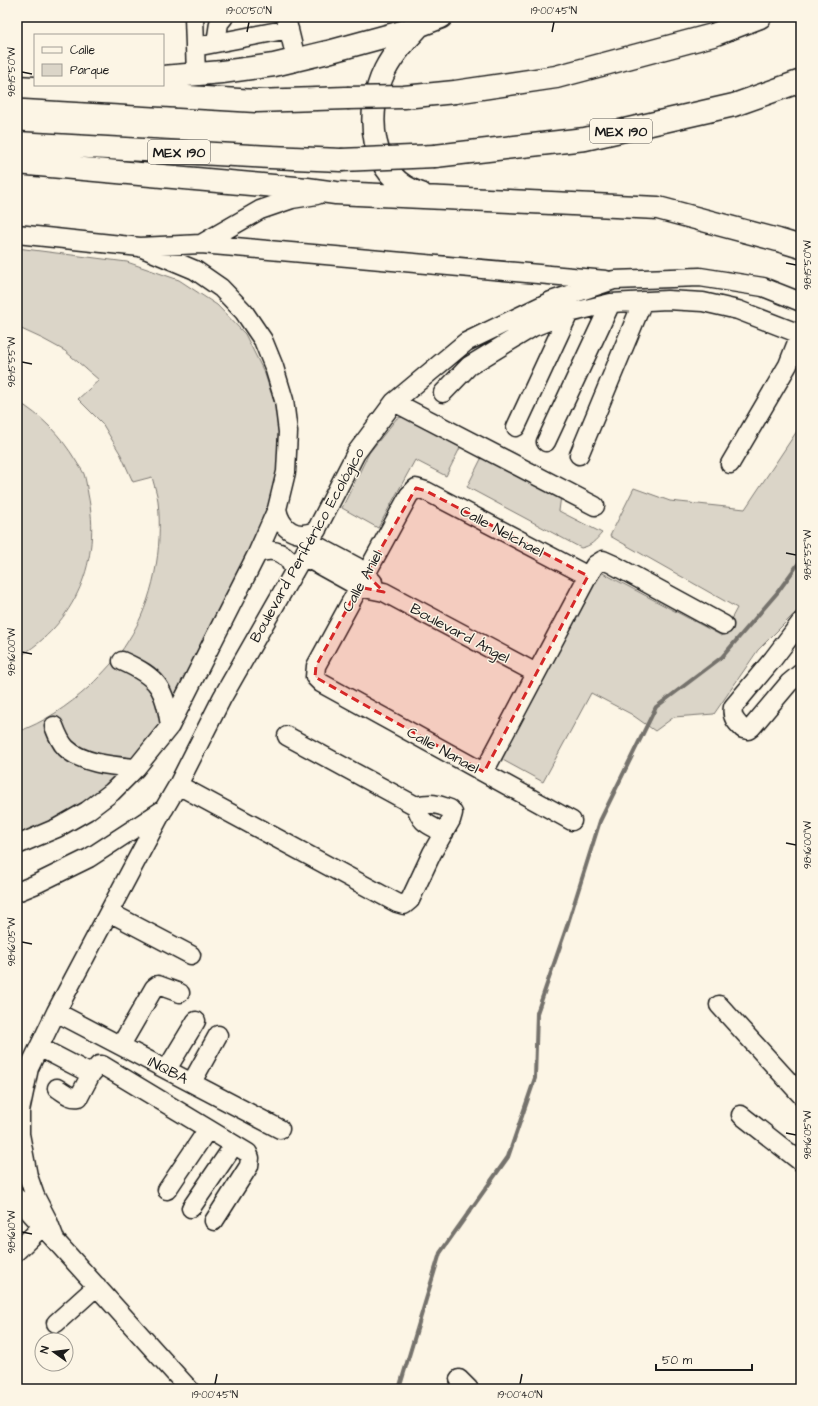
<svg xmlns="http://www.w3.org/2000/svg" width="818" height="1406" viewBox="0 0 818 1406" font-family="'Architects Daughter',sans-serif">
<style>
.green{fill:#dbd5c8;stroke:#7c7872}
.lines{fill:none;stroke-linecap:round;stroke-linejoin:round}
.stream{stroke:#75726c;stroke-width:4}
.minor-casing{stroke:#1c1c1c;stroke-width:21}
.highway-casing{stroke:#1c1c1c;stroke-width:25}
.minor{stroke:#fcf5e5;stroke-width:18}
.highway{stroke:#fcf5e5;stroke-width:22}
.highway-bridge-casing{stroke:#1c1c1c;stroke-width:25;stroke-linecap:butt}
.highway-bridge{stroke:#fcf5e5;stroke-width:22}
.marked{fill:#d62828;fill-opacity:0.2;stroke:#d62828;stroke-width:3;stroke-dasharray:8 5;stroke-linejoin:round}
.ticks{fill:none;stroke:#1c1c1c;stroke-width:1.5}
.labels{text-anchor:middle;stroke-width:3;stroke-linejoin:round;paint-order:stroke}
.shield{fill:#fcf5e5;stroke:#5f5d58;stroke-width:1}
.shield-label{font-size:14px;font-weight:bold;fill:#1c1c1c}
.street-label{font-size:15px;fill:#1c1c1c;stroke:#fcf5e5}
.neatline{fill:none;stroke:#1c1c1c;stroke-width:1.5}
.ticks-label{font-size:10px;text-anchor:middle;fill:#1c1c1c}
</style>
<rect width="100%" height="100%" fill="#fcf5e5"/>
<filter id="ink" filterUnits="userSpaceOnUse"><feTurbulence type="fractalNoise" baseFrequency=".025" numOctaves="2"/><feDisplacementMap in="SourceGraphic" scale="8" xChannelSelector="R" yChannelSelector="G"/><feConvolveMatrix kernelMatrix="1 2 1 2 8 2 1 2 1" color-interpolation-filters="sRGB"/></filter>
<g filter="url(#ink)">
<!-- green -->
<path class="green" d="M17 248 127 262 179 280 217 305 245 334 265 374 275 405 281 452 273 506 175 707 113 781 71 811 17 836V732C43 723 68 706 89 687 103 673 118 658 128 641 154 600 163 549 158 501 157 493 154 485 152 477L133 482 121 455 102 423 78 399 99 380 65 351 43 339 17 327Z
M17 401C42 416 61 436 76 461 78 465 82 469 84 474 86 480 87 488 88 494 102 560 76 623 17 658Z
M406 417 461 446 446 476 415 460 378 528 342 508 369 453 397 418Z
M801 425V607L758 650 714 714 674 717 655 731 631 714 591 693 543 782 499 758 599 571 722 636 737 608 610 536 634 488 670 501 745 509Z
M482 457 561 496 559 511 602 533C595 541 591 546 581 548L467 487Z"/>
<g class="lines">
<!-- stream -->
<path class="stream" d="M399 1389 440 1253 508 1157 535 1078 537 1013 568 923 600 821 656 707 722 657 777 593 801 560"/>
<!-- minor casing -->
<g class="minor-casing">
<path id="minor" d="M194 17 196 75
M286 18 296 59
M216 43 219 23 224 17
M195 47 289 29
M17 234 140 247 201 244 606 280
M201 244 260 210 292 199 317 195
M443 393 469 366 533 327 569 313 611 303 667 300 703 302 738 310 800 334
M394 402 595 506
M516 427 569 313
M546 442 611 303
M579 455 643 301
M730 464 788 365 801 332
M277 509C281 530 297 540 317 530
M310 542 357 567 373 582
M257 554C274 546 290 554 294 572
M303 556 359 587 384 592 536 673
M801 622 773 659 733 707C731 717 736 722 743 729L748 730 752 727 789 683 801 673
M122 661C158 677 165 688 170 726
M54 726C57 734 60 742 66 748 82 764 115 766 136 768
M287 736 416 806C421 824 428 824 444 833
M484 772 588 576 595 565 603 560 612 564 724 625
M178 785 397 903 404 905 410 900 432 853 451 820 453 813 450 809C437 804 431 802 416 806
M572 821 321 683 315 677 316 666 409 495 416 488 426 491 588 576
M17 845 57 828 87 811 112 792 136 768 170 726 257 554 277 509 286 472 288 432 284 400 274 367 263 340 244 312 221 288 195 270 140 247
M17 892 34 885 89 858 164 809 178 785 222 698 303 556 356 453 394 402 466 342 551 301 614 280 700 277 763 287 801 302
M109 912 191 955
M719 1005 801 1095
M56 1012 280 1129
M121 1045 154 988 158 985 180 993
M39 1047 91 1074 99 1065H102L248 1153 250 1158 249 1166 214 1221
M167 1069 196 1021
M192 1082 218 1035
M57 1088C64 1092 70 1099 79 1097L91 1074
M741 1115 801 1162
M167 1190 208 1129
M17 1198 189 1389
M191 1208 234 1145
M55 1239 48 1221 35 1196 28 1176 20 1134V1111L29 1068 56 1012 163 810
M17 1251 48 1221
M56 1323 97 1286
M459 1379 469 1389"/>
</g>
<!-- highway casing -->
<g class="highway-casing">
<path id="highway" d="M418 27C406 40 393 54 385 70 364 112 369 178 421 194
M163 77 222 72 274 65 328 52 405 31 441 17
M17 87 256 101 347 98
M455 92 556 77 713 35 760 17
M17 143 270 157 341 160
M435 156 585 139 734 105 801 81
M17 163 307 189 336 193 658 208 778 240 801 247"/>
</g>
<!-- minor -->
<use href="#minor" class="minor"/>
<!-- highway -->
<use href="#highway" class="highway"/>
<!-- highway-bridge casing -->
<g class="highway-bridge-casing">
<path id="highway-bridge" d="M347 98 404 97 455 92
M341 160 435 156"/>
</g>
<!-- highway-bridge -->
<use href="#highway-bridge" class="highway-bridge"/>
</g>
</g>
<!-- marked area -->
<path class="marked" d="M416 488 426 491 588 576 484 772 315 677 316 666 359 587 384 592 366 574Z"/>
<!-- ticks -->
<path class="ticks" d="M247 32 249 22M552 32 554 22M22 72 32 74M786 263 796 265M22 362 32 364M786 553 796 555M22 652 32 654M786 843 796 845M22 942 32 944M786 1133 796 1135M22 1232 32 1234M215 1384 217 1374M520 1384 522 1374"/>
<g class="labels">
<!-- shield labels -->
<g class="shield">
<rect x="590" y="119" width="62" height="24" rx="3"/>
<rect x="148" y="140" width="62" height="24" rx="3"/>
</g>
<g class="shield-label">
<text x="621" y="136">MEX 190</text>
<text x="179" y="157">MEX 190</text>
</g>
<!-- street labels -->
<g class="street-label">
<text transform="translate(502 531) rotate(28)" y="5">Calle Nelchael</text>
<text transform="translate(307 545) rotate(-61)" y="5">Boulevard Periférico Ecológico</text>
<text transform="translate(362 581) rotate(-61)" y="5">Calle Aniel</text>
<text transform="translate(460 633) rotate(28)" y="5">Boulevard Ángel</text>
<text transform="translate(443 750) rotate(29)" y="5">Calle Nanael</text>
<text transform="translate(168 1070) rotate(27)" y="5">INQBA</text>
</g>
</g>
<!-- margin -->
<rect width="818" height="1406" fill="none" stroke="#fcf5e5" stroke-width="44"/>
<!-- legend -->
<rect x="34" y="34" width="130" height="52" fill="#fcf5e5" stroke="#a29e95"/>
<rect x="42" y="47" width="20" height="6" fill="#fcf5e5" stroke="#a29e95"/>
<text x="70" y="54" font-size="12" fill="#1c1c1c">Calle</text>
<rect x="42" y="64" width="20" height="12" fill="#dbd5c8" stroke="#a29e95"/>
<text x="70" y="74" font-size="12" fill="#1c1c1c">Parque</text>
<!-- north arrow -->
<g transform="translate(54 1352) rotate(284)"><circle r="19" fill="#fcf5e5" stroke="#a29e95"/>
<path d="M0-3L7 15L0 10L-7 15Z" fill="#1c1c1c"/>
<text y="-6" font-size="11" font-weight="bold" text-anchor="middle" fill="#1c1c1c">N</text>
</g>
<!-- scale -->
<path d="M656 1364v6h96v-6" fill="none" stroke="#1c1c1c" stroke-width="2"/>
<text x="662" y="1364" font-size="12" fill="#1c1c1c" stroke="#fcf5e5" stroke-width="3" paint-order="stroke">50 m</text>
<rect x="22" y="22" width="774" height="1362" class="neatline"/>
<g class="ticks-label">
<text x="249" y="14">19°00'50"N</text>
<text x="554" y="14">19°00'45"N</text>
<text transform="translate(11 72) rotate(-90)" y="4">98°15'50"W</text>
<text transform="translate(807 265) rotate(-90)" y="4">98°15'50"W</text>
<text transform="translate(11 362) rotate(-90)" y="4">98°15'55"W</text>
<text transform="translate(807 555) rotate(-90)" y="4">98°15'55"W</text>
<text transform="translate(11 652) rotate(-90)" y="4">98°16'00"W</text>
<text transform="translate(807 845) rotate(-90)" y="4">98°16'00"W</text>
<text transform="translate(11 942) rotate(-90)" y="4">98°16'05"W</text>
<text transform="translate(807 1135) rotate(-90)" y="4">98°16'05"W</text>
<text transform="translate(11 1232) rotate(-90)" y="4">98°16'10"W</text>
<text x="215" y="1398">19°00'45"N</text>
<text x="520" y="1398">19°00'40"N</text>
</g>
</svg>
